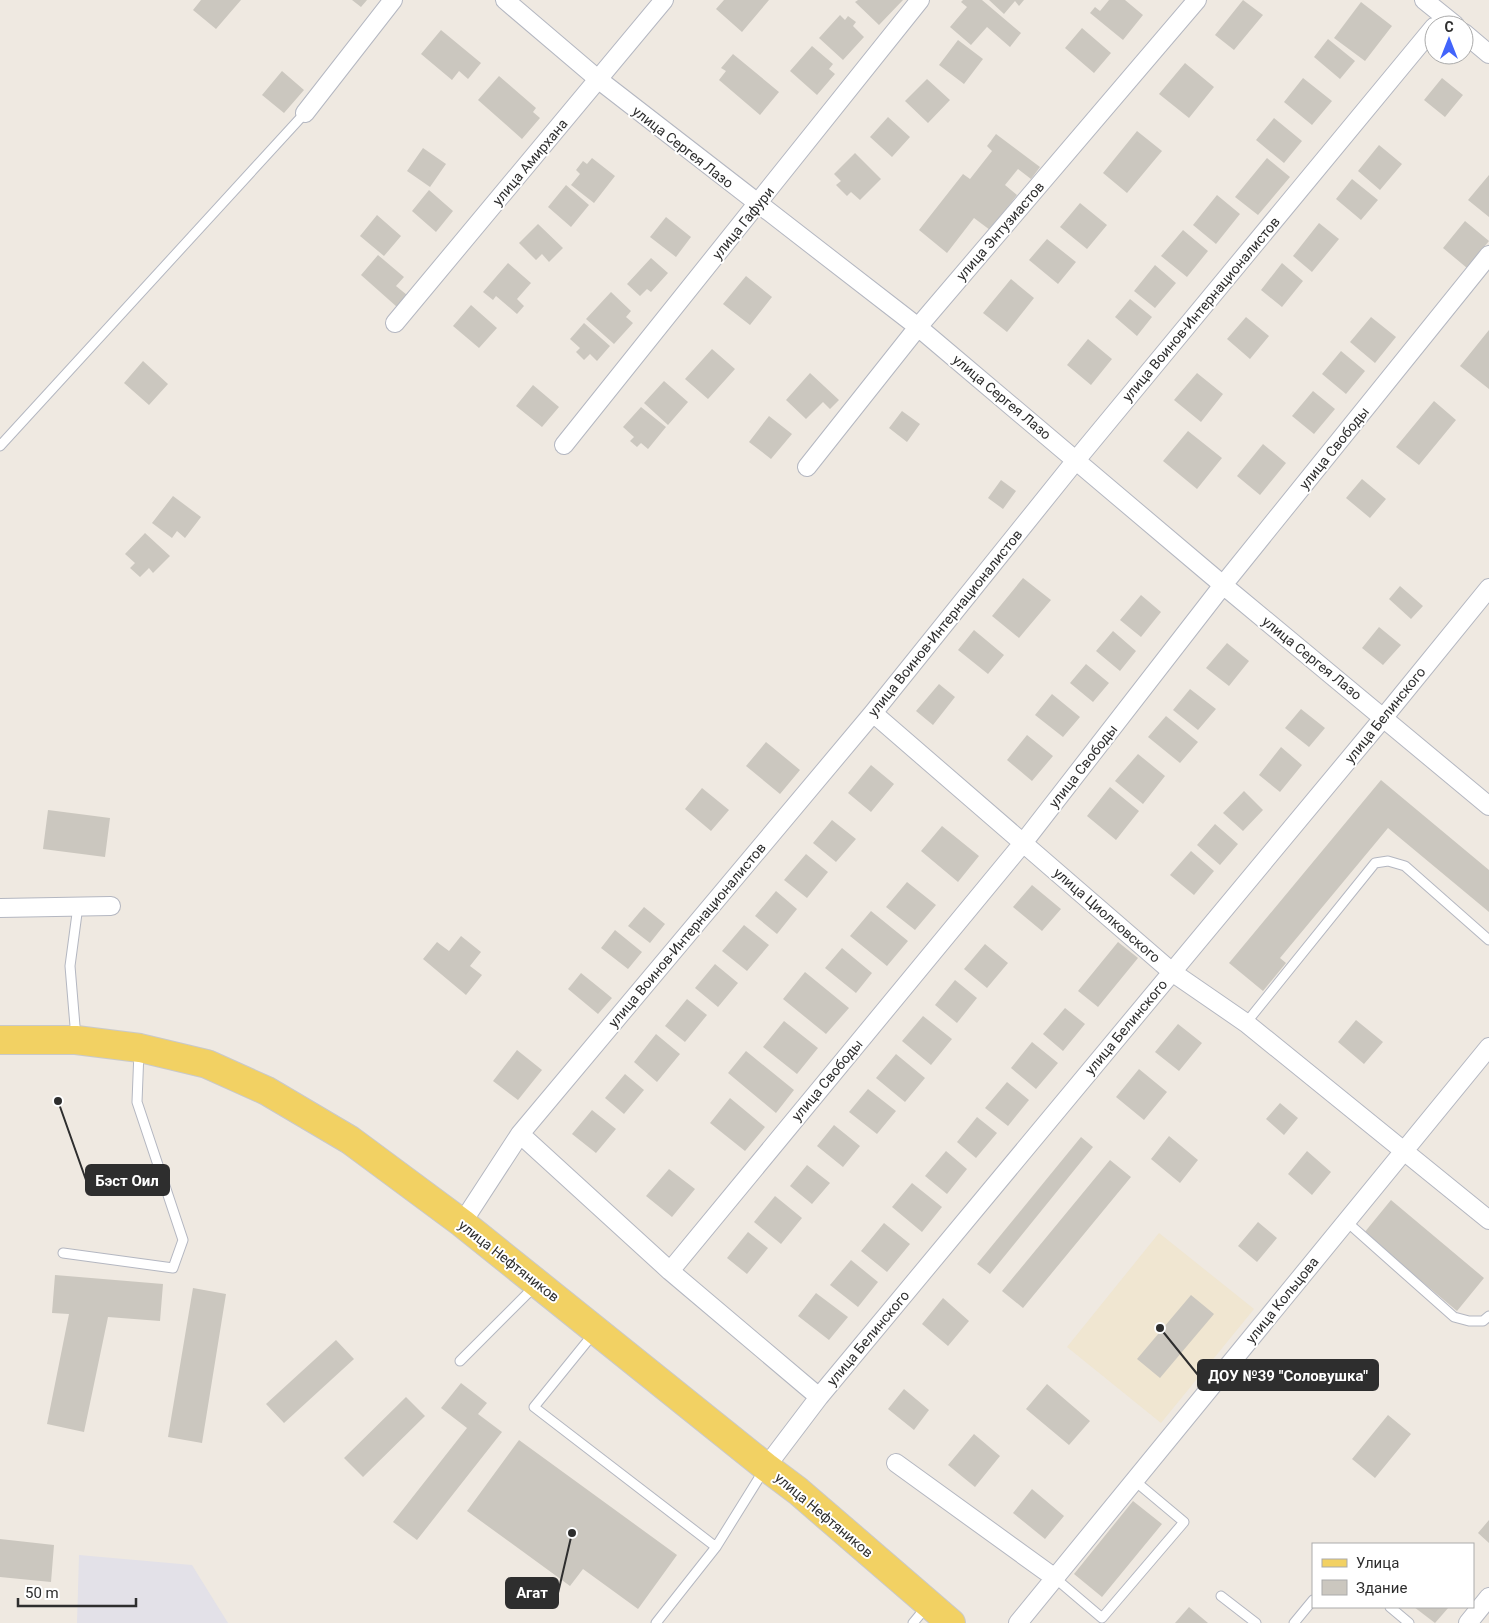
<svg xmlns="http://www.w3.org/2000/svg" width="1489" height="1623" viewBox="0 0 1489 1623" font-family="Roboto,sans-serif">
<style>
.industrial{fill:#e3e1e8}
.education{fill:#f0e6d1}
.building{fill:#cbc7bf}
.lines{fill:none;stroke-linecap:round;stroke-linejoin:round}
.lane-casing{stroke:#b4b7c1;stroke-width:11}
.street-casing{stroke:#b4b7c1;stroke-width:20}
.primary-casing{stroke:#c9c9c9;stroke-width:30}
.lane{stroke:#fff;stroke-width:9}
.street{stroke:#fff;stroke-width:18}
.primary{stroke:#f2d163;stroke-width:28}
.labels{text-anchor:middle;stroke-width:4;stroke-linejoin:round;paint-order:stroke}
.street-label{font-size:14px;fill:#2e2e2e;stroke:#fff}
.leader{fill:none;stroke:#2e2e2e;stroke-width:2}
.callout-dot{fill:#2e2e2e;stroke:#fff;stroke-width:2}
.callout{fill:#2e2e2e;stroke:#2e2e2e;stroke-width:2}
.callout-label{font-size:15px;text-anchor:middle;font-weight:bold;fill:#fff}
</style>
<rect width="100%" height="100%" fill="#efe9e1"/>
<!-- industrial -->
<path class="industrial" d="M79 1555 192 1565 228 1623H77Z"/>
<!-- education -->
<path class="education" d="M1159 1233 1254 1309 1161 1423 1067 1347Z"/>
<!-- building -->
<path class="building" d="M201 0H241L216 29 193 10Z
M352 0H367L361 7Z
M724 0H769L742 32 716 9Z
M858 0H903L879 25 855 2Z
M963 0H982L1021 33 1010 47 987 27 971 45 950 27 967 7 961 2Z
M989 0H1024L1019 6 1015 1 1004 14Z
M1109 0H1125L1143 15 1123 40 1090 13 1095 7 1100 11Z
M1243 0 1263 15 1234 50 1215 35Z
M1361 2 1392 26 1365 61 1334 38Z
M840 15 845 20 848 16 856 22 853 26 864 37 843 60 819 38Z
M1082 28 1111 53 1094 73 1065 48Z
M441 30 481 63 468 79 459 71 452 80 421 54Z
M1328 39 1355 61 1340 79 1314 57Z
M958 40 983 59 964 84 939 65Z
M812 46 833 64 829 69 835 74 817 95 790 71Z
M733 54 779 92 760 115 719 80 726 71 721 68Z
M1185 63 1214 87 1189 118 1159 94Z
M282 71 304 90 284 113 262 95Z
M499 76 536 108 533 112 540 118 522 139 478 100Z
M1303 78 1332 101 1312 125 1284 102Z
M1442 78 1463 95 1445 117 1424 100Z
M927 79 950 100 928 123 905 101Z
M888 117 910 137 892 157 870 137Z
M1274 118 1302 141 1284 163 1256 140Z
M1137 131 1162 151 1127 193 1103 173Z
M996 134 1040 167 1031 179 1018 169 1005 185 1017 195 990 230 974 218 947 253 919 230 963 174 970 179 992 151 987 146Z
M1379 145 1402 164 1380 190 1358 171Z
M423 148 446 164 430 187 407 171Z
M855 153 881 179 860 200 851 192 847 196 836 185 841 181 834 174Z
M592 158 615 176 594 203 571 185 580 174 576 170 583 161 587 164Z
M1267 158 1290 177 1258 215 1235 197Z
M1489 175V217L1468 200Z
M1352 179 1378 200 1361 220 1336 199Z
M566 185 589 205 571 227 548 207Z
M429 190 453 211 436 232 412 211Z
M1217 195 1240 214 1216 244 1193 225Z
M1080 203 1107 225 1087 249 1060 227Z
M377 215 401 236 384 256 360 236Z
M666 217 691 237 676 257 650 237Z
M1465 221 1489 241 1467 268 1443 248Z
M1319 223 1339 239 1312 272 1293 256Z
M538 224 563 248 549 262 542 254 536 260 519 243Z
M1183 230 1208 251 1187 277 1161 256Z
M1047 239 1076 262 1058 284 1029 260Z
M378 255 404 277 396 286 407 295 397 307 361 275Z
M651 258 668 273 651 292 647 289 640 296 627 284Z
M508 263 531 283 517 299 524 306 517 314 496 296 493 300 483 292Z
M1282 263 1303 281 1282 307 1261 290Z
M1155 265 1176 283 1155 308 1134 291Z
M746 276 772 297 750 325 723 304Z
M1011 279 1034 298 1007 332 983 313Z
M611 292 631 311 626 317 633 323 614 344 586 319Z
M1130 299 1152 317 1137 336 1115 317Z
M471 305 497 328 479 348 453 326Z
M1246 317 1269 336 1250 359 1227 339Z
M1371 317 1396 337 1375 363 1350 342Z
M584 323 610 346 597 361 590 354 584 360 576 352 580 348 570 339Z
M1489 330V389L1460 366Z
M1088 339 1112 359 1091 385 1067 365Z
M712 349 735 369 708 399 685 379Z
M1341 351 1365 371 1346 394 1322 374Z
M143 361 168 384 149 405 124 383Z
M810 373 839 400 830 409 823 402 806 419 786 400Z
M1197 373 1223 394 1201 422 1174 400Z
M664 381 688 402 668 425 644 403Z
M533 385 559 407 542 427 516 406Z
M1313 391 1335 409 1314 434 1292 416Z
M1434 401 1456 420 1419 465 1396 447Z
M641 407 666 427 648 449 641 443 637 447 630 441 634 437 623 427Z
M902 411 920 424 907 442 889 428Z
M769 416 792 434 771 459 749 442Z
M1188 431 1222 458 1197 489 1163 461Z
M1263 444 1286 463 1260 495 1237 476Z
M1362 479 1386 499 1370 518 1346 498Z
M1001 480 1016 491 1003 509 988 498Z
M173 496 201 517 185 538 177 531 172 538 152 523Z
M145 533 170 556 153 573 149 568 140 577 130 568 135 563 125 554Z
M1023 578 1051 600 1019 638 992 616Z
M1400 586 1423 606 1411 619 1389 599Z
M1141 595 1161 612 1141 637 1120 620Z
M1379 627 1401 645 1383 665 1362 648Z
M974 630 1004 655 988 674 958 650Z
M1113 631 1136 651 1120 671 1096 651Z
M1227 643 1249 661 1229 686 1206 668Z
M1086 664 1109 683 1093 702 1070 683Z
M939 684 955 697 933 725 916 711Z
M1190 689 1216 709 1198 730 1173 710Z
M1052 694 1080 717 1063 737 1035 715Z
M1301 709 1325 728 1309 747 1285 728Z
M1166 716 1198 742 1180 763 1148 737Z
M1027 735 1053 756 1032 781 1007 760Z
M766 742 800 770 780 794 746 766Z
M1281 747 1302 765 1280 792 1259 775Z
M1138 754 1165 776 1143 804 1115 781Z
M871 765 894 784 871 812 848 793Z
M1381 780 1489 870V912L1388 828 1280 958 1286 963 1263 991 1229 963Z
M1110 787 1139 811 1116 840 1087 816Z
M702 788 729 810 711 831 685 809Z
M1244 791 1263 810 1243 831 1223 813Z
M48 810 110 818 105 857 43 849Z
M832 820 856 839 836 862 813 843Z
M1215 824 1238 844 1220 865 1197 845Z
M942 826 979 856 958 882 921 851Z
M1191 851 1214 871 1194 895 1170 875Z
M806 854 828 872 807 898 784 880Z
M907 882 936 905 915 930 886 907Z
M1032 885 1061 909 1042 931 1013 907Z
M776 891 797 909 777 934 755 916Z
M644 907 665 924 650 943 628 926Z
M871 911 908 941 887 966 850 936Z
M744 925 769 945 747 971 722 951Z
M615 930 642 952 628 969 601 948Z
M461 936 481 952 470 966 482 975 466 995 423 959 437 942 449 951Z
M1118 942 1138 958 1098 1007 1078 991Z
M985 944 1008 963 987 988 964 969Z
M842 948 872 973 856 993 825 968Z
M715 964 738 983 718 1007 695 988Z
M805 972 849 1008 826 1034 783 999Z
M581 973 612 998 598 1014 568 989Z
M955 980 977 998 957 1023 935 1005Z
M687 999 707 1015 685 1042 665 1026Z
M1065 1008 1085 1024 1063 1051 1043 1034Z
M923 1016 952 1039 931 1065 902 1041Z
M1356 1020 1383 1042 1364 1064 1338 1042Z
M784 1021 818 1048 797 1074 763 1047Z
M1178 1024 1202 1043 1179 1071 1155 1052Z
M656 1034 680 1054 657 1082 634 1062Z
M1032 1042 1058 1063 1036 1089 1011 1068Z
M517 1050 542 1070 518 1100 493 1081Z
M746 1051 794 1090 776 1113 728 1073Z
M896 1054 925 1078 905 1102 876 1078Z
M1139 1069 1167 1092 1144 1120 1116 1097Z
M625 1074 644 1090 624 1114 605 1098Z
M1007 1082 1029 1100 1008 1126 985 1108Z
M868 1089 896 1111 877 1134 849 1112Z
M730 1098 765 1127 745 1151 710 1123Z
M1280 1103 1298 1118 1284 1135 1266 1119Z
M592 1110 616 1129 596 1153 572 1134Z
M977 1117 997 1133 976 1158 957 1142Z
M834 1125 860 1146 843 1167 817 1146Z
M1169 1136 1198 1160 1180 1183 1151 1159Z
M1081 1137 1093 1147 990 1274 977 1264Z
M946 1151 967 1169 947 1194 925 1176Z
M1307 1151 1331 1172 1312 1195 1288 1174Z
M1110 1160 1131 1177 1023 1308 1002 1291Z
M807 1165 830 1183 812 1204 790 1186Z
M669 1169 695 1189 672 1217 646 1196Z
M912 1183 942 1207 922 1232 892 1207Z
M775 1196 802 1218 781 1244 754 1222Z
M1391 1200 1484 1278 1457 1311 1364 1233Z
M1258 1222 1277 1238 1257 1262 1238 1246Z
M884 1223 910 1244 887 1272 861 1251Z
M748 1232 768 1248 747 1274 727 1258Z
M851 1260 878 1282 858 1307 830 1285Z
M55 1275 163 1284 160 1321 108 1317 84 1432 47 1424 69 1314 52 1313Z
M193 1288 226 1294 202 1443 168 1437Z
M816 1293 848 1317 829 1340 798 1316Z
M1191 1295 1214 1314 1160 1378 1137 1359Z
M943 1298 969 1321 948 1346 922 1324Z
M336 1340 354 1359 284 1423 266 1404Z
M461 1383 487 1403 478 1414 502 1432 417 1540 393 1522 467 1428 441 1408Z
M1047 1384 1090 1421 1069 1445 1026 1409Z
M904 1389 929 1410 914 1430 888 1409Z
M406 1397 425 1416 363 1477 344 1458Z
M1388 1415 1411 1434 1375 1478 1352 1459Z
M974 1434 1000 1456 975 1487 948 1465Z
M519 1440 677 1555 638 1609 583 1569 570 1586 467 1511Z
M1032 1489 1064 1516 1045 1539 1013 1513Z
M1133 1501 1162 1524 1102 1597 1074 1574Z
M1489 1520V1543L1478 1533Z
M0 1539 54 1545 51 1582 0 1577Z
M1189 1607 1208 1623H1175Z
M1414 1607H1449L1435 1623Z"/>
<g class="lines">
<!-- lane casing -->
<g class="lane-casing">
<path id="lane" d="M0 446 305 113
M1246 1023 1375 863 1388 861 1405 866 1489 940
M76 1038 70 966 78 906
M1347 1222 1454 1317 1469 1321H1483L1489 1316
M63 1253 173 1268 183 1240 137 1102 139 1051
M594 1333 534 1407 716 1547
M460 1361 536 1285
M1055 1578 1102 1618 1184 1522 1135 1481
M1221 1596 1256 1623
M1390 1607 1409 1623
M656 1623 716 1547 764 1470
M913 1623 927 1606
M1294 1623 1313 1600"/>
</g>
<!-- street casing -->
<g class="street-casing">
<path id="street" d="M505 0 599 80 918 327 1223 585 1489 806
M1424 0 1455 25
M1464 33 1489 54
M305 113 393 0
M395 323 664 0
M564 445 920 0
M807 467 918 327 1197 0
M873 713 1172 972 1246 1023 1489 1220
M0 908 111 906
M520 1134 670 1271 819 1397
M462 1223 520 1134 873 713 1077 459 1434 27
M670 1271 1023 843 1223 585 1489 255
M896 1463 1055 1578
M766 1467 819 1397 1384 717 1489 588
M1018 1623 1489 1047
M1468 1623 1489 1597"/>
</g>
<!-- primary casing -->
<g class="primary-casing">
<path id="primary" d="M0 1040H76L140 1048 207 1064 267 1091 350 1140 462 1223 766 1467 798 1491 951 1623"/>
</g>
<!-- lane -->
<use href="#lane" class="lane"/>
<!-- street -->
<use href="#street" class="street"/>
<!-- primary -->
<use href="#primary" class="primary"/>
</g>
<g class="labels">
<!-- street labels -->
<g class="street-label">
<text transform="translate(683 147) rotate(38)" y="5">улица Сергея Лазо</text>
<text transform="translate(530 162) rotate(-50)" y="5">улица Амирхана</text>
<text transform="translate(743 223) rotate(-51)" y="5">улица Гафури</text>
<text transform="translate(1000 231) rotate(-49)" y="5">улица Энтузиастов</text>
<text transform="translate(1201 309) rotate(-50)" y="5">улица Воинов-Интернационалистов</text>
<text transform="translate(1002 397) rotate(40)" y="5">улица Сергея Лазо</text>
<text transform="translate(1334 448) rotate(-51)" y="5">улица Свободы</text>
<text transform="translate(945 623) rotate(-51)" y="5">улица Воинов-Интернационалистов</text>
<text transform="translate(1312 658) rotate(39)" y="5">улица Сергея Лазо</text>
<text transform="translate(1385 715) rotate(-51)" y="5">улица Белинского</text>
<text transform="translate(1083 766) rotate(-52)" y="5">улица Свободы</text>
<text transform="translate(1107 915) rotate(41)" y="5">улица Циолковского</text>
<text transform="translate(687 935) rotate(-50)" y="5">улица Воинов-Интернационалистов</text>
<text transform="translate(1126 1027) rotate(-50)" y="5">улица Белинского</text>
<text transform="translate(827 1080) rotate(-50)" y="5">улица Свободы</text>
<text transform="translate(509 1261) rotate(38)" y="5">улица Нефтяников</text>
<text transform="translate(1282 1300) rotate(-51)" y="5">улица Кольцова</text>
<text transform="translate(868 1338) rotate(-50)" y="5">улица Белинского</text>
<text transform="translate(824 1515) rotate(40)" y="5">улица Нефтяников</text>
</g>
</g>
<!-- callouts -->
<path class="leader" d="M58 1101L86 1180M1160 1328L1198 1375M572 1533L558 1593"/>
<g class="callout-dot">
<circle cx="58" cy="1101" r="5"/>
<circle cx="1160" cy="1328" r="5"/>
<circle cx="572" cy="1533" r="5"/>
</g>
<g class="callout">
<rect x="86" y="1165" width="83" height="30" rx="5"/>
<rect x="1198" y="1360" width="180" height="30" rx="5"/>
<rect x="506" y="1578" width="52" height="30" rx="5"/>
</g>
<g class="callout-label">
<text x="127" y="1186">Бэст Оил</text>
<text x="1288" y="1381">ДОУ №39 "Соловушка"</text>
<text x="532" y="1598">Агат</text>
</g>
<!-- legend -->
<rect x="1312" y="1543" width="162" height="65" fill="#ffffff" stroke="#ababab"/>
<rect x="1322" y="1559" width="25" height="8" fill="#f2d163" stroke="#ababab"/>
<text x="1356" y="1568" font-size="15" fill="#2e2e2e">Улица</text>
<rect x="1322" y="1580" width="25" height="15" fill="#cbc7bf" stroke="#ababab"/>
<text x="1356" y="1593" font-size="15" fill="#2e2e2e">Здание</text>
<!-- north arrow -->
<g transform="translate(1449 40)"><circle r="24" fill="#ffffff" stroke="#ababab"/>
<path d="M0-4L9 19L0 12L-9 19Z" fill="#4264fb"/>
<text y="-8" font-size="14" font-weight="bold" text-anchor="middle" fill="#2e2e2e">С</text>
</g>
<!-- scale -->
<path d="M18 1598v8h118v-8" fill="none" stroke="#2e2e2e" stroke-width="2.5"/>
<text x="25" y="1598" font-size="15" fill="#2e2e2e" stroke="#ffffff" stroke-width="4" paint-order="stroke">50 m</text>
</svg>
